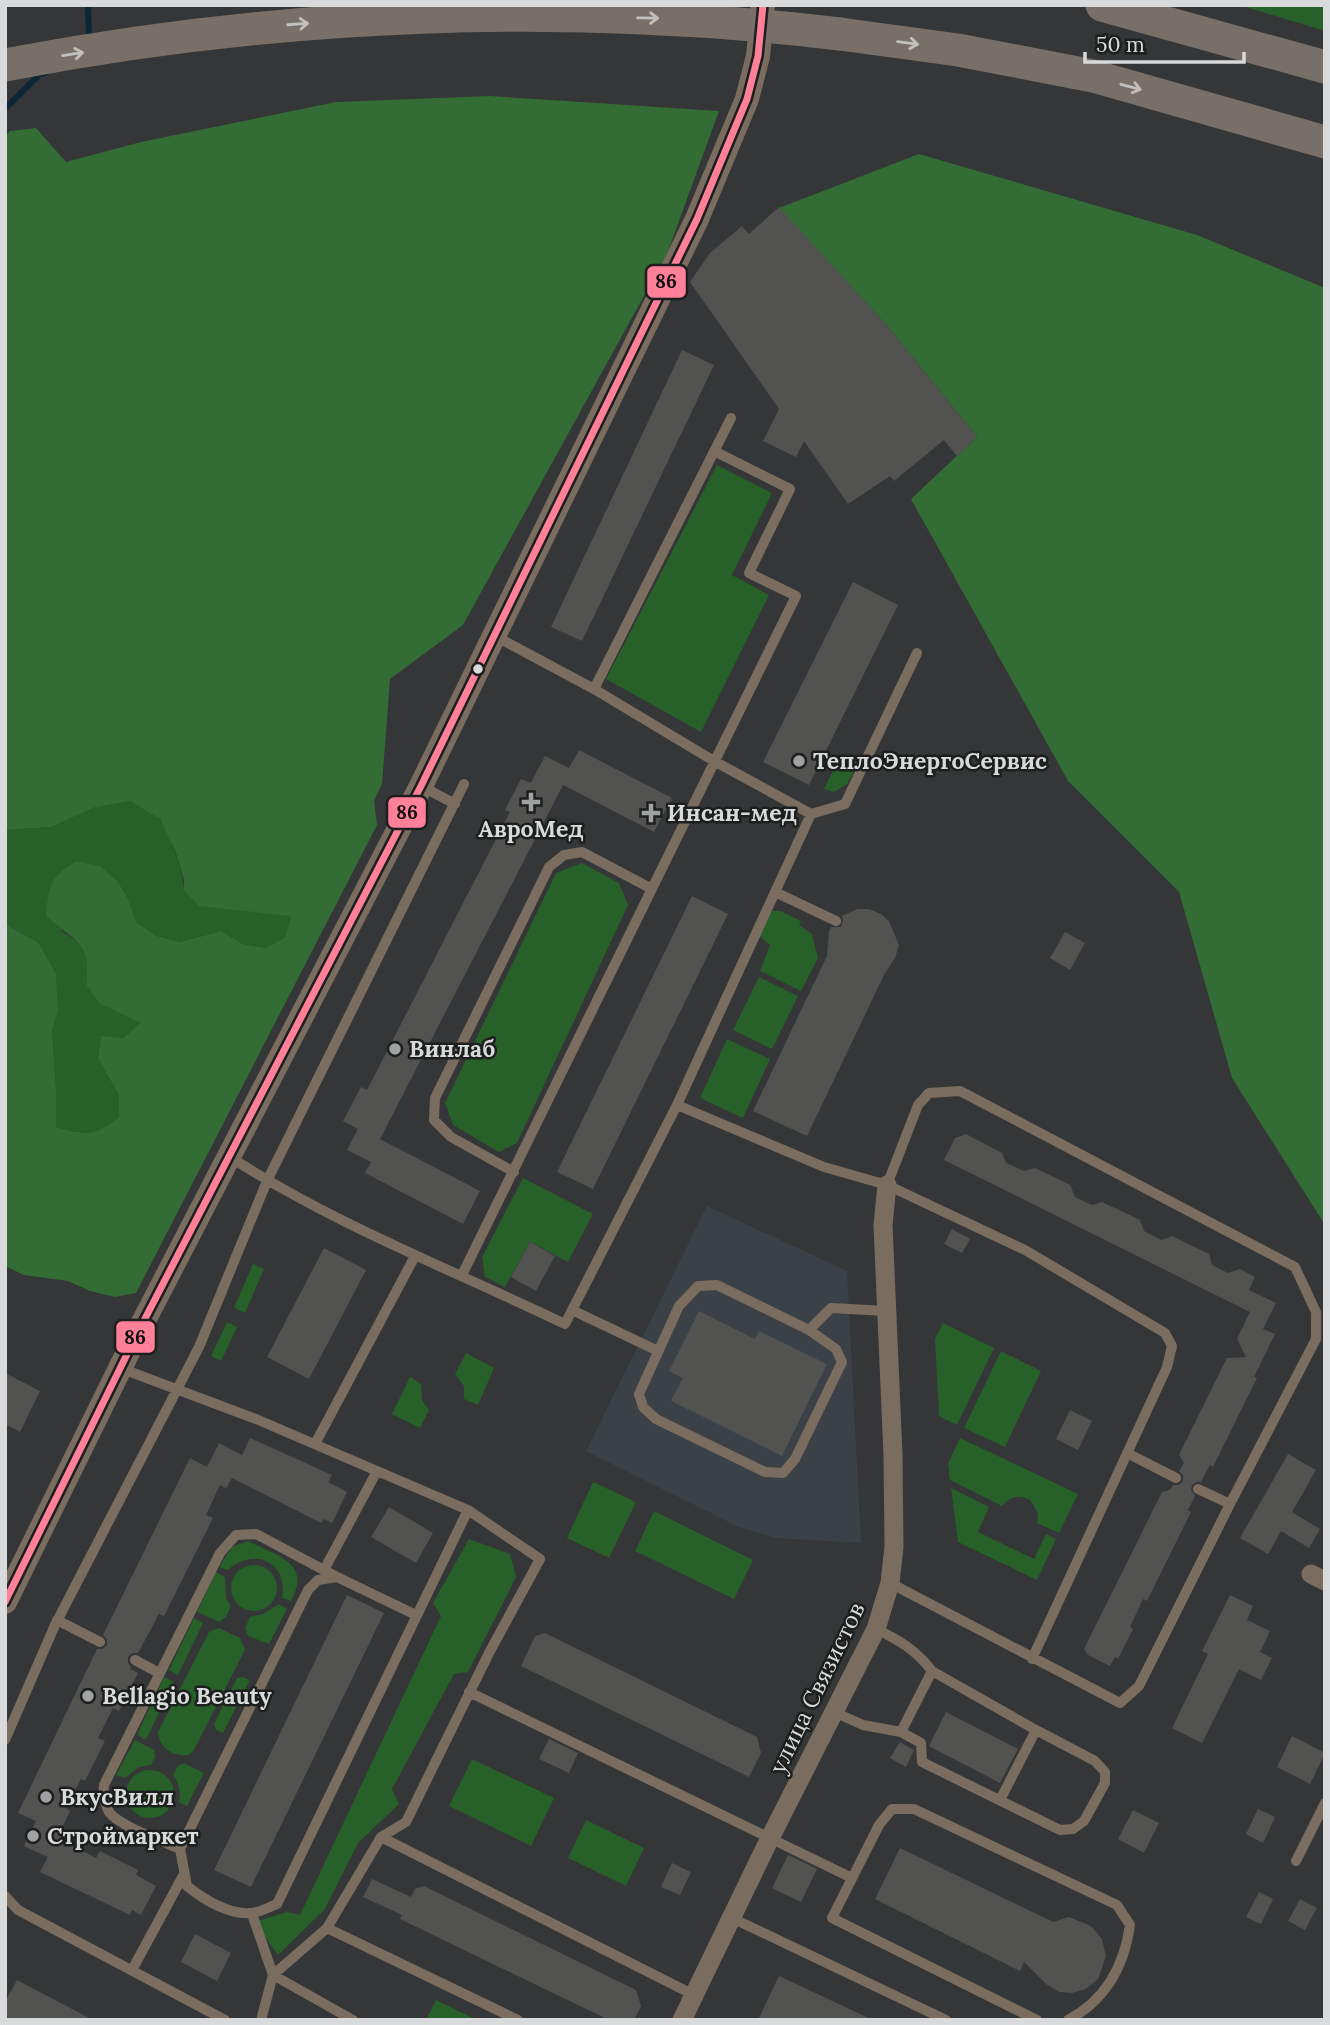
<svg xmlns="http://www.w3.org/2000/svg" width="1330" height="2025" viewBox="0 0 1330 2025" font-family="Lora,serif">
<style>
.built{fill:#3b4146}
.green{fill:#276028}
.forest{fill:#336c34}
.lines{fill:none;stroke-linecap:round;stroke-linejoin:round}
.stream{stroke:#0b2636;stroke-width:6}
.building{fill:#525251}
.service{stroke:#7a6d60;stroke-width:10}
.minor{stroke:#7a6d60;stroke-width:19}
.tertiary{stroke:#7a6d60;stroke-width:24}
.trunk{stroke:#787068;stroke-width:33}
.trunk-bridge{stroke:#787068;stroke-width:33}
.bus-1-casing{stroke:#1d1e1e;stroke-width:12}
.bus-1{stroke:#ff8098;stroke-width:7}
.oneway{stroke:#c1c0be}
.bus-dot{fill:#d9dadb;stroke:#1d1e1e;stroke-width:2.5}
.poi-dot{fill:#a0a1a2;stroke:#1d1e1e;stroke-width:2.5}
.labels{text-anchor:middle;stroke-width:5;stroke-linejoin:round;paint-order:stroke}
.poi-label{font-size:23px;font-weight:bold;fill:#d9dadb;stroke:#1d1e1e;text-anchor:start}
.street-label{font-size:23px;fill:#d9dadb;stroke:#1d1e1e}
.line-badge{stroke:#1d1e1e;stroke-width:2.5}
.pale-badge-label{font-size:19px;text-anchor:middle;font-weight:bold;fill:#111}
</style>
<rect width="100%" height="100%" fill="#353637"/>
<!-- built -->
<path class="built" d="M707 1206 847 1271 861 1543 775 1538 739 1527 586 1451Z"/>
<!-- green -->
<path class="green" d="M1239 5H1325V31Z
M717 465 772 493 732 575 769 595 701 732 606 679Z
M836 764 854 771 847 784 834 792 824 789Z
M130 801C139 806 151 811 159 818 169 827 184 875 184 890L291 916V919L284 938 265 948 243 944 221 931 180 942 157 936 136 922 129 901 118 881 101 867 61 931C87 946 90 955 86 984L140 1023 123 1038 101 1037 98 1058 119 1096V1117C93 1137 87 1135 56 1127V1088L52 1031 58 1012 38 942 5 924V830L52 827 93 808Z
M582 863 619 883 628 905 517 1143 499 1152 453 1125 445 1103 556 873Z
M766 911H780L801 921 799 925 812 934 818 958 801 991 760 971 770 945 756 933Z
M759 977 798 996 772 1049 733 1030Z
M727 1039 770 1059 743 1118 700 1098Z
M523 1178 593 1214 568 1262 530 1242 505 1287 485 1277 482 1257Z
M253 1264 264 1269 245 1313 234 1308Z
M227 1322 237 1327 221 1361 211 1356Z
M943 1323 994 1348 957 1425 939 1416 935 1339Z
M1001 1351 1041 1371 1005 1447 964 1428Z
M466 1353 494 1368 478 1405 464 1399V1386L455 1374Z
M410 1377 421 1384 422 1400 429 1410 420 1428 392 1414Z
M960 1438 1078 1494 1059 1533 1037 1523 1038 1513 1030 1500C1019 1495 1010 1496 1002 1506L950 1480 948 1464Z
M593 1482 636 1502 609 1558 567 1538Z
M951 1488 989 1507 978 1532 1034 1559 1046 1534 1056 1539 1037 1580 958 1542Z
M654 1511 753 1560 734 1599 635 1551Z
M469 1539 510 1554 516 1577 468 1672 454 1674 392 1789 399 1804 358 1843 325 1909 278 1955 254 1922 287 1912 300 1915 441 1616 433 1603Z
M248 1541C277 1556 312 1562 291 1601L282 1598C289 1563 254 1546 228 1570L219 1567 232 1547Z
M231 1588a23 23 0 1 1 46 0a23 23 0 1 1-46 0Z
M216 1572 225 1577 226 1598 231 1606 226 1617 219 1622 197 1612Z
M279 1604 287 1609 269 1644 248 1636 245 1628 250 1617 263 1614Z
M194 1618 203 1623 178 1675 169 1670Z
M219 1628 240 1638 245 1650 194 1750 189 1755C173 1757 159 1748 158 1732L209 1632Z
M164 1677 174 1682 146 1740 137 1735Z
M243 1677 250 1680 223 1733 216 1730 214 1724 237 1678Z
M135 1740 154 1750 155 1757 151 1765 139 1767 125 1778 116 1775Z
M472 1759 554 1798 531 1846 449 1806Z
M184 1763 204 1773 187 1806 179 1802C181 1791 179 1784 173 1775L178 1766Z
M126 1794a24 24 0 1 1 48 0a24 24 0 1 1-48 0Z
M586 1820 644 1848 626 1886 568 1858Z
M436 2000 477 2020H426Z"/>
<!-- forest -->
<path class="forest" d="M490 96 719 111 667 254 463 625 390 679 382 784 374 801 377 825 136 1293 115 1297 90 1291 68 1281 24 1275 5 1266V924L38 942 56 974 58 1012 52 1031 56 1088V1127C87 1135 93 1137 119 1117V1096L98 1058 101 1036 123 1038 140 1023 99 1003 86 984C92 939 73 943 46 915 49 884 50 877 77 861L101 867 118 881 129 901 136 922 157 936 180 942 221 931 243 944 265 948 284 938 291 919 290 916 199 906 184 890V880L175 850 160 819 130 801 93 808 52 827 5 830V137L10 131 36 128 66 162 141 142 336 102Z
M919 154 1197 235 1325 288V1225L1232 1078 1179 892 1068 781 911 499 977 437 890 329 779 208Z"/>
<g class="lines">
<!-- stream -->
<path class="stream" d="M88 5 89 39
M5 109 40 74 45 73"/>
</g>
<!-- building -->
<path class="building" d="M779 207 890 329 977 437 957 456 944 440 894 481 890 476 848 504 804 441 796 457 763 441 779 409 690 282 710 253 742 226 749 234Z
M682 350 714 365 582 641 551 627Z
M853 582 898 605 809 785 763 762Z
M579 750 672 798 654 832 563 785 380 1139 480 1191 463 1224 365 1173 371 1162 347 1150 358 1129 343 1121 361 1087 367 1090 510 812 505 810 521 779 531 783 545 756 569 768Z
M692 896 728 914 593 1189 557 1172Z
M857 909H869L881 914 889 921 899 945 895 958 885 973 807 1136 753 1111 827 956 829 931 831 927H841L843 921 842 916Z
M1065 932 1085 943 1070 970 1050 958Z
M966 1134 1002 1153 1006 1163 1024 1171 1035 1168 1070 1185 1075 1197 1092 1205 1102 1202 1140 1220 1144 1231 1161 1240 1172 1236 1209 1254 1212 1265 1228 1273 1240 1269 1255 1277 1249 1290 1276 1303 1263 1329 1275 1334 1254 1377 1257 1378 1213 1467 1210 1465 1201 1482H1197L1192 1485 1191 1490 1195 1496 1188 1510 1191 1512 1147 1601 1143 1599 1130 1627 1133 1629 1118 1659 1115 1657 1110 1666 1088 1655 1084 1649 1162 1492 1170 1490 1173 1485H1179L1183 1481V1475L1179 1471 1184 1463 1179 1455 1227 1358 1246 1357 1237 1339 1250 1312 944 1160 955 1138Z
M952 1229 970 1239 962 1253 944 1244Z
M530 1242 555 1256 536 1291 511 1277Z
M324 1248 366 1270 309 1379 267 1357Z
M699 1311 755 1339 759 1331 827 1364 782 1456 671 1401 683 1378 669 1371Z
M5 1373 40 1391 20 1432 5 1424Z
M1070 1410 1092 1421 1078 1450 1056 1439Z
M250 1438 332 1475 328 1482 347 1492 332 1523 323 1519 321 1523 232 1478 226 1488 220 1485 206 1515 213 1518 164 1616 159 1614 138 1653H132L128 1657V1663L131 1667 130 1669 138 1673 119 1711 113 1708 98 1738 105 1741 85 1781 81 1779 66 1808 70 1811 60 1832 71 1837 67 1843 96 1858 100 1851 138 1870 136 1875 156 1886 141 1915 132 1910 130 1915 40 1872 48 1857 24 1846 36 1821 18 1813 97 1649H103L107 1645V1639L103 1635 190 1458 207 1467 219 1443 242 1455Z
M1288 1454 1316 1470 1292 1512 1320 1529 1309 1548 1281 1531 1268 1554 1240 1538Z
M389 1507 433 1533 416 1563 371 1537Z
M347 1595 384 1613 251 1887 214 1870Z
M1230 1595 1253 1606 1247 1620 1270 1631 1260 1652 1272 1658 1261 1680 1239 1669 1202 1743 1172 1728 1208 1654 1202 1651Z
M545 1633 757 1737 761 1753 749 1777 521 1666 535 1636Z
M946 1712 1018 1749 1000 1783 929 1746Z
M1292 1736 1325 1753 1310 1784 1277 1767Z
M549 1739 578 1753 569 1773 539 1759Z
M900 1742 914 1750 906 1767 890 1758Z
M1258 1809 1275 1817 1263 1843 1246 1834Z
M1133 1810 1159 1823 1144 1853 1118 1839Z
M900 1848 1053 1922 1069 1917 1091 1926 1102 1939 1106 1956 1098 1979 1086 1989 1072 1993 1059 1992 1046 1984 1024 1962 1020 1971 875 1899Z
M788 1855 817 1869 801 1902 772 1888Z
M672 1863 691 1872 680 1895 661 1887Z
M372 1879 411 1897 415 1889 424 1886 636 1990 641 2006 634 2020H609L400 1919 402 1915 363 1897Z
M1259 1892 1273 1899 1261 1924 1246 1917Z
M1300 1899 1317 1908 1305 1930 1288 1921Z
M195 1934 231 1953 217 1981 181 1962Z
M779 1976 873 2020H758Z
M17 1980 93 2020H5V2002Z"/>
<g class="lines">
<!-- service -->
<path class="service" d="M495 636 594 689 714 761 811 814 845 804 917 653
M594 689 731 418
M421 786 455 804
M775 892 836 921
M677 1105 824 1167 887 1185 1025 1250 1165 1333 1172 1346 1167 1367 1032 1659
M230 1157C335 1225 453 1270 565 1324L677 1105 811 814
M514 1172 451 1137 434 1120 435 1098 549 867 564 855 582 852 652 889
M887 1185 918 1105 929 1093 960 1091 1295 1267 1316 1312V1339L1230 1504 1139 1686 1120 1703 890 1583
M462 1275 796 596 749 573 790 489 714 451
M717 1285 809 1330 836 1349 842 1362 795 1459 783 1473 765 1472 656 1419 643 1407 639 1394 679 1306 698 1286Z
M572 1310 658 1351
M809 1330 831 1308 885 1311
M120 1368 256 1419 468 1510 277 1904C269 1907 259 1913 250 1913 229 1915 203 1899 187 1886L180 1849 308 1590 318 1580 337 1577 416 1615
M315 1444 415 1256
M1127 1453 1176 1478
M1198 1489 1230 1504
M324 1570 377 1471
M57 1620 100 1642
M876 1629C899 1640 916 1650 932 1671L1036 1730 1095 1761 1105 1772V1783L1084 1821 1073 1829 1060 1830 922 1762 921 1743 901 1732 932 1671
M135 1660 159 1673
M469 1692 852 1878
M834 1712 863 1725 901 1732
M5 1740 55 1625 199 1347 267 1181 464 784
M1000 1800 1036 1730
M381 1837 694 1995
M180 1849C163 1841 119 1826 109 1812 104 1803 103 1795 104 1785L220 1553 236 1535 256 1534 337 1577
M1296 1861 1325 1803
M5 1896 18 1910 225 2020
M252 1914 273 1975 261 2020
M732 1918 946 2020
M327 1928 518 2020
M132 1970 184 1874
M353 2020 273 1975 327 1928 381 1837 406 1822 489 1653 540 1559 468 1510
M1037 2020 832 1918 879 1825 892 1809H914L1117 1905 1130 1925C1124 1967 1106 2000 1068 2020"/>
<!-- minor -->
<path class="minor" d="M1311 1574 1325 1581
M682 2020 770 1838 876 1629 890 1583 894 1547 893 1455 883 1225 887 1185"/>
<!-- tertiary -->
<path class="tertiary" d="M5 1602 136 1336 421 786 697 219 747 99 758 56 763 5"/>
<!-- trunk -->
<path class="trunk" d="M1102 5 1325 67
M840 34 958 50 1093 76 1325 142"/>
<!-- trunk-bridge -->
<path class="trunk-bridge" d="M5 65C280 12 563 1 840 34"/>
<!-- bus-1 casing -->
<g class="bus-1-casing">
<path id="bus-1" d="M5 1602 136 1336 421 786 697 219 747 99 758 56 763 5"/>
</g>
<!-- bus-1 -->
<use href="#bus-1" class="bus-1"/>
</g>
<!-- one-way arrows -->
<defs><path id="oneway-shaft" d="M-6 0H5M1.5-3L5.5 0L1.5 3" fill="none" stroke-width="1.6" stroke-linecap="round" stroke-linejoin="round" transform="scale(1.75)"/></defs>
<g class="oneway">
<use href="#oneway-shaft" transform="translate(648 18) rotate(1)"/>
<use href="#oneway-shaft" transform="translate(298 24) rotate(-4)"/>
<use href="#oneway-shaft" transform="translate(908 43) rotate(8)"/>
<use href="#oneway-shaft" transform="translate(73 54) rotate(-9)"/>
<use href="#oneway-shaft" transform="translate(1131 87) rotate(15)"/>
</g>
<!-- markers -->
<circle class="bus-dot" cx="478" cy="669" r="6"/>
<g class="poi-dot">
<circle cx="799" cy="761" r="7"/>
<path d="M527.5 791.5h7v7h7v7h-7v7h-7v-7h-7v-7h7z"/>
<path d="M647.5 802.5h7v7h7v7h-7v7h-7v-7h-7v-7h7z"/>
<circle cx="395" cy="1049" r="7"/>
<circle cx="88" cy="1696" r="7"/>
<circle cx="46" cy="1797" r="7"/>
<circle cx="33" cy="1836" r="7"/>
</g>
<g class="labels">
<!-- poi labels -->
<g class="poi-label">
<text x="813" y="769">ТеплоЭнергоСервис</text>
<text x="667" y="821">Инсан-мед</text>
<text x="531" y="837" text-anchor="middle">АвроМед</text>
<text x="409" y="1057">Винлаб</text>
<text x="102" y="1704">Bellagio Beauty</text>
<text x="60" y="1805">ВкусВилл</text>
<text x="47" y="1844">Строймаркет</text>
</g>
<!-- street labels -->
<g class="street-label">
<text transform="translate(817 1688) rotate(-64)" y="8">улица Связистов</text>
</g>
</g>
<g class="line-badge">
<rect x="646" y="265" width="41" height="34" rx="7" fill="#ff8098"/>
<rect x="387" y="796" width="40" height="33" rx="7" fill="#ff8098"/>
<rect x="115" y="1320" width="41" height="34" rx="7" fill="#ff8098"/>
</g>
<g class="pale-badge-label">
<text x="666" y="288">86</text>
<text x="407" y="819">86</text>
<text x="135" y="1344">86</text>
</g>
<!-- border -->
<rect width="1330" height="2025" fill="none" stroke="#d9dadb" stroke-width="14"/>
<!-- scale -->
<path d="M1085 52v10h159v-10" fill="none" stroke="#d9dadb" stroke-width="3.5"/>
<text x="1096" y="52" font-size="21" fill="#d9dadb" stroke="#1d1e1e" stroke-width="5" paint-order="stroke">50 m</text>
</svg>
